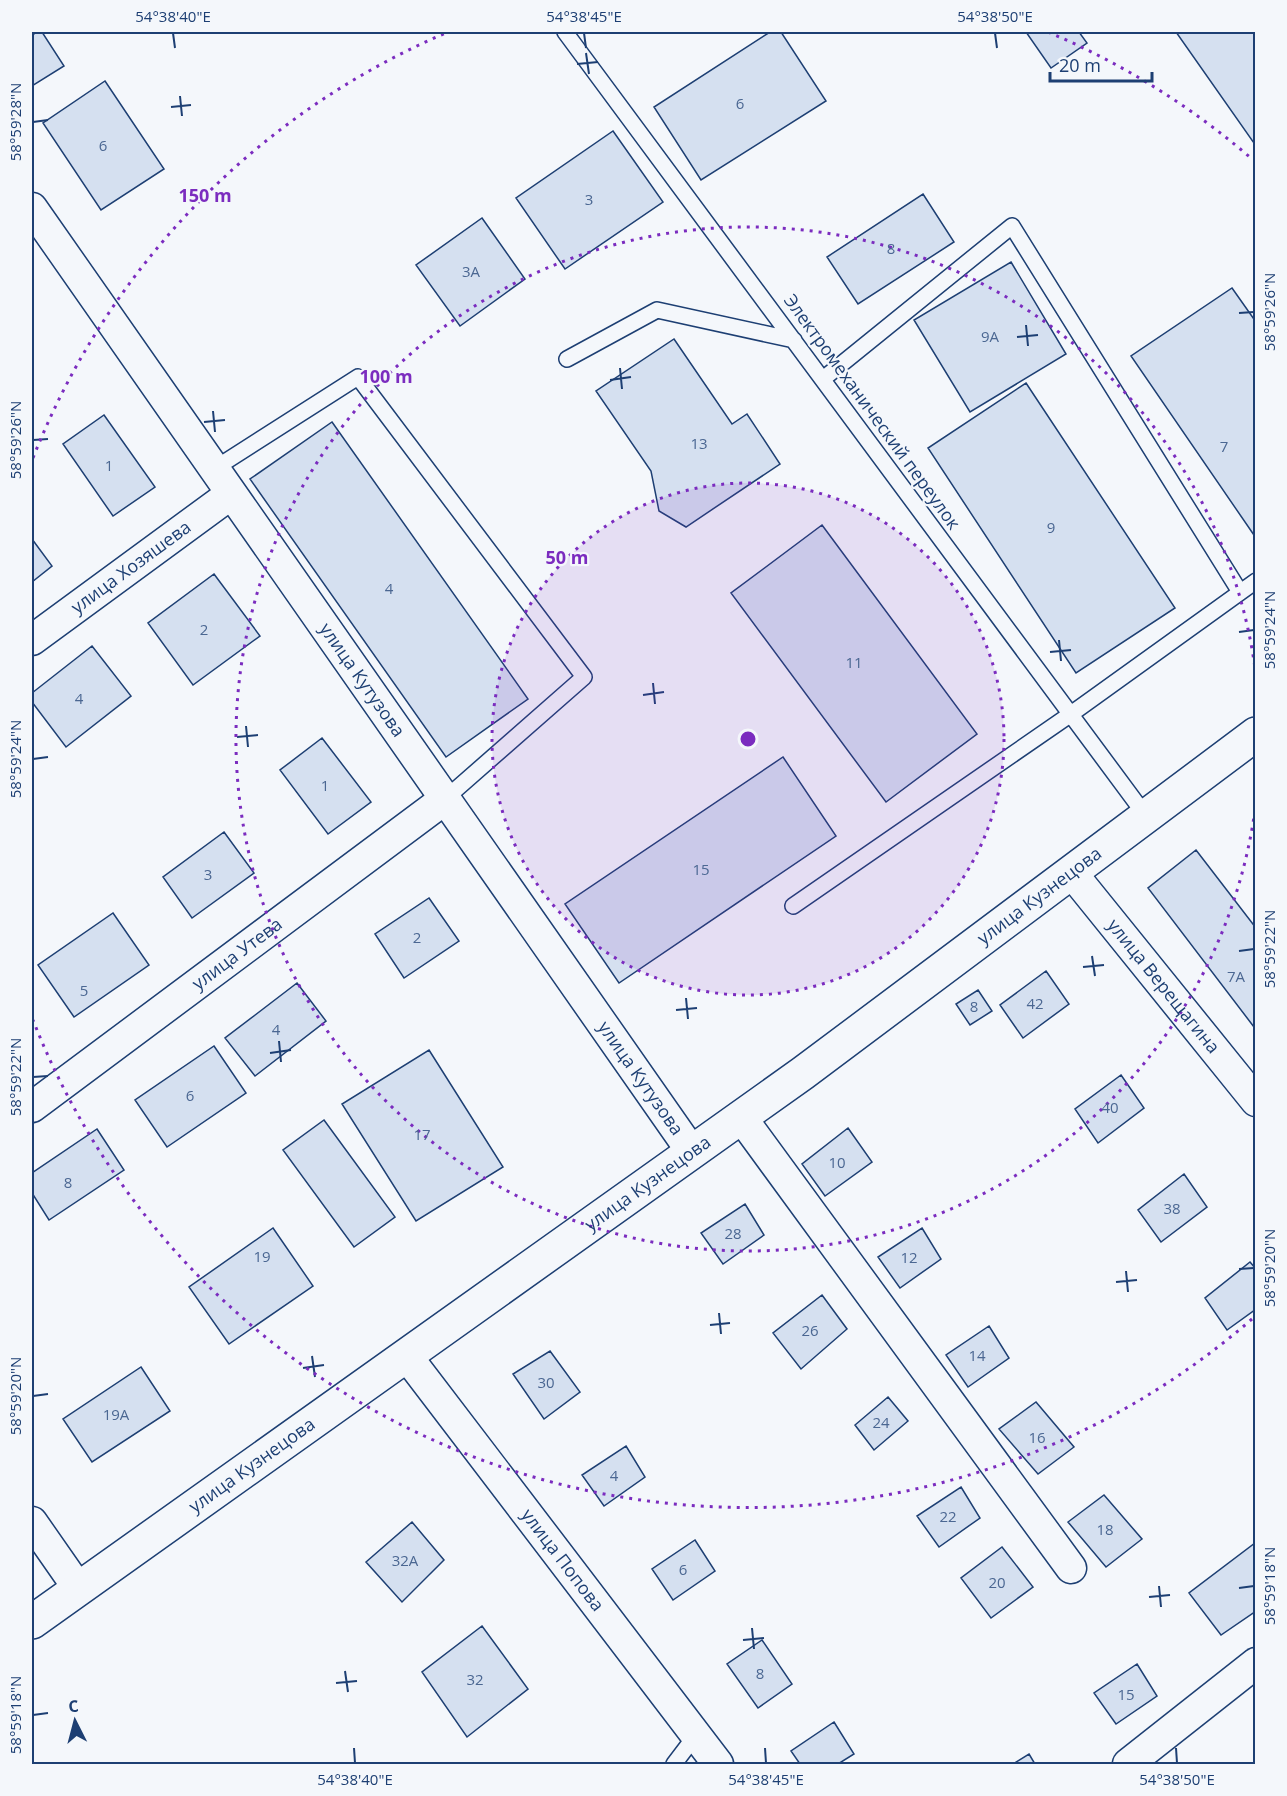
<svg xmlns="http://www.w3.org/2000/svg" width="1287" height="1796" viewBox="0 0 1287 1796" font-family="'Open Sans',sans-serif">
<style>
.building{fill:#d5e0f0;stroke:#1d3f73;stroke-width:1.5}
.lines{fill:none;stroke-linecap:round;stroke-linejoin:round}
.lane-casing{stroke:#1d3f73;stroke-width:18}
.street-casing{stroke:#1d3f73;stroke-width:33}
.secondary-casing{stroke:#1d3f73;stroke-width:36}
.lane{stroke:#f4f7fb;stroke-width:15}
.street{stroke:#f4f7fb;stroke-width:30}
.secondary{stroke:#f4f7fb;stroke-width:33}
.ticks{fill:none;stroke:#1d3f73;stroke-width:2}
.ring{fill:none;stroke:#7b2cbf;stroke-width:3;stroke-dasharray:3 6}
.labels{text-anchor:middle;stroke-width:4.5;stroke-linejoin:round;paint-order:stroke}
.number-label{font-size:15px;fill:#4b6792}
.street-label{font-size:18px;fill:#1d3f73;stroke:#f4f7fb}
.centre{fill:#7b2cbf;stroke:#f4f7fb;stroke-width:3}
.ring-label{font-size:18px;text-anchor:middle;font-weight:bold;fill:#7b2cbf;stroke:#f4f7fb;stroke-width:4.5;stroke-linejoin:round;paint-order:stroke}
.neatline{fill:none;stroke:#1d3f73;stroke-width:2}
.ticks-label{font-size:15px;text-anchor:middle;fill:#1d3f73}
</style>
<rect width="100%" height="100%" fill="#f4f7fb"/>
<!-- building -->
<path class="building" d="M37 32H42L64 66 32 86V35Z
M770 32H781L826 101 701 180 654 107Z
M1026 32H1079L1087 43 1051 68Z
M1176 32H1256V146Z
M105 81 164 169 101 210 43 123Z
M613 131 663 202 565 269 516 198Z
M923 194 954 242 858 304 827 257Z
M482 218 525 279 460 326 416 265Z
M1011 262 1066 354 970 412 914 320Z
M1232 288 1256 322V538L1131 356Z
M674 339 732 424 747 414 780 464 686 527 659 511 651 471 596 391Z
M1026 383 1175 608 1076 673 928 448Z
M104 415 155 487 113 516 63 444Z
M332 422 528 699 446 757 250 479Z
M822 525 977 734 886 802 731 593Z
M32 539 52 566 32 582Z
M214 574 260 636 193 685 148 623Z
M92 646 131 696 66 747 32 702V693Z
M322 738 371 802 328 834 280 770Z
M783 757 836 836 619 983 565 904Z
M224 832 254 873 192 918 163 877Z
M1196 850 1256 928 1254 1027 1148 888Z
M429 898 459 941 404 978 375 934Z
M113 913 149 965 74 1017 38 965Z
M1046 971 1069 1004 1023 1038 1000 1005Z
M297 983 326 1021 255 1076 225 1038Z
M978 990 992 1011 970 1025 956 1004Z
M214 1046 246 1093 167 1147 135 1100Z
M429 1050 503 1167 416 1221 342 1104Z
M1121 1075 1144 1108 1098 1143 1075 1109Z
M324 1120 395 1217 354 1247 283 1150Z
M848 1128 872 1162 825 1196 802 1164Z
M97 1129 124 1170 49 1220 32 1193V1173Z
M1184 1174 1207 1207 1161 1242 1138 1210Z
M745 1204 764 1235 723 1264 701 1233Z
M273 1228 313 1286 229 1344 189 1287Z
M922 1228 941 1259 900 1288 878 1257Z
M1250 1262 1256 1269V1309L1227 1330 1205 1298Z
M822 1295 847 1329 801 1369 773 1333Z
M989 1326 1009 1358 968 1387 946 1355Z
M550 1351 580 1392 544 1419 513 1374Z
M141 1367 170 1411 92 1462 63 1419Z
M888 1397 908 1421 874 1450 855 1425Z
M1036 1402 1074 1447 1038 1474 999 1429Z
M626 1446 645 1477 604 1506 582 1475Z
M961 1487 980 1518 939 1547 917 1516Z
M1104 1495 1142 1539 1106 1567 1068 1522Z
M412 1522 444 1560 402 1602 366 1562Z
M695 1540 715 1571 673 1600 652 1569Z
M1255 1543 1256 1611 1221 1635 1189 1593Z
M1002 1547 1033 1587 991 1618 961 1578Z
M482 1626 528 1689 467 1737 422 1672Z
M762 1640 792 1684 758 1708 727 1664Z
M1137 1664 1157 1696 1116 1724 1094 1693Z
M834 1722 854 1754 838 1764H800L791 1751Z
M1029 1754 1035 1764H1013Z"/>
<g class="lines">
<!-- lane casing -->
<g class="lane-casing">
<path id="lane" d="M565 32 1146 816
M567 359 657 310 794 340
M823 379 1012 226 1240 592
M214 469 358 377 584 677 445 799
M793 906 1071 714 1256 581
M674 1764 696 1735"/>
</g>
<!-- street casing -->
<g class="street-casing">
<g id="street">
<path id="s1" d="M32 208 692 1152"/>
<path id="s2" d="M32 640 231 494"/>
<path id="s3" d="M1071 872 1256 1101"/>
<path id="s4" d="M32 1107 445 799"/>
<path d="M741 1117 1071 1568"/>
<path id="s5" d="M406 1355 718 1764"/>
<path d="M32 1522 78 1588"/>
<path d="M1128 1764 1256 1663"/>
</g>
</g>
<!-- secondary casing -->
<g class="secondary-casing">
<g id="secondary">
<path id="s6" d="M32 1622 803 1073 1256 734"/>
</g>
</g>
<!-- lane -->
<use href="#lane" class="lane"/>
<!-- street -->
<use href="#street" class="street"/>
<!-- secondary -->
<use href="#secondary" class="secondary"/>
</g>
<!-- ticks -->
<path class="ticks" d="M173 33 175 48M584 33 586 48M995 33 997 48M586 53 589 74M577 64 598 62M180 96 182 116M171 107 191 105M33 122 48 120M1239 313 1254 312M1026 325 1028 346M1017 337 1038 335M620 368 622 389M610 380 631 377M213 411 215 432M204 422 225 420M33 440 48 439M1239 632 1254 630M1059 640 1061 661M1050 652 1071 650M653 683 655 704M643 695 664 692M246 726 248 747M237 737 258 735M33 759 48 757M1239 951 1254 949M1092 956 1095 976M1083 967 1104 965M686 998 688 1019M676 1010 697 1008M279 1041 281 1062M270 1053 291 1050M33 1077 48 1076M1239 1269 1254 1268M1126 1271 1128 1292M1116 1282 1137 1280M719 1313 721 1334M710 1325 730 1323M312 1356 315 1377M303 1368 324 1365M33 1396 48 1394M1159 1586 1161 1607M1239 1588 1254 1586M1149 1597 1170 1595M752 1628 754 1649M743 1640 764 1638M345 1671 348 1692M336 1683 357 1681M33 1715 48 1713M354 1748 355 1763M765 1748 766 1763M1176 1748 1177 1763"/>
<!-- distance rings -->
<circle cx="748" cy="739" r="256" fill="#7b2cbf" fill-opacity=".12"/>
<g class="ring">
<circle cx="748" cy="739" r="256"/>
<path d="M1255 810A512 512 0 1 1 1255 668"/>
<path d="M1252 1319A768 768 0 0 1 33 1020M33 458A768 768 0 0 1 448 32M1048 32A768 768 0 0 1 1252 159"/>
</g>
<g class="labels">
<!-- number labels -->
<g class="number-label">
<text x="740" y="109">6</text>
<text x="103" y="151">6</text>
<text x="589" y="205">3</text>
<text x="891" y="254">8</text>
<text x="471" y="277">3А</text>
<text x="990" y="342">9А</text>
<text x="699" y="449">13</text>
<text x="1224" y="452">7</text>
<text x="109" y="471">1</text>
<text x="1051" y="533">9</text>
<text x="389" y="594">4</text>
<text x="204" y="635">2</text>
<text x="854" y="668">11</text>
<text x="79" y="704">4</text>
<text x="325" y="791">1</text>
<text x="701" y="875">15</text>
<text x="208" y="880">3</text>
<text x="417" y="943">2</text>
<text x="1236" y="982">7А</text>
<text x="84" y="996">5</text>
<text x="1035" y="1009">42</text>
<text x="974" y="1012">8</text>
<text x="276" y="1035">4</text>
<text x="190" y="1101">6</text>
<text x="1110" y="1113">40</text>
<text x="422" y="1140">17</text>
<text x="837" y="1168">10</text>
<text x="68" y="1188">8</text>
<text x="1172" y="1214">38</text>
<text x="733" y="1239">28</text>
<text x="262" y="1262">19</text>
<text x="909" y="1263">12</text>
<text x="810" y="1336">26</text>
<text x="977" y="1361">14</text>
<text x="546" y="1388">30</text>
<text x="116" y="1420">19А</text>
<text x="881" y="1428">24</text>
<text x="1037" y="1443">16</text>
<text x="614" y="1481">4</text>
<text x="948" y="1522">22</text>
<text x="1105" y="1535">18</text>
<text x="405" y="1566">32А</text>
<text x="683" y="1575">6</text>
<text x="997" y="1588">20</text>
<text x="760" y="1679">8</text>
<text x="475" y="1685">32</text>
<text x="1126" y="1700">15</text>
</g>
<!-- street labels -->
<g class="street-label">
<text transform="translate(872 412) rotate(54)" y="6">Электромеханический переулок</text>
<text dy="6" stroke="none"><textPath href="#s2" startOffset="123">улица Хозяшева</textPath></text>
<text dy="6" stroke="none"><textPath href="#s1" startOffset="576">улица Кутузова</textPath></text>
<text dy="6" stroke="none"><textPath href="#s6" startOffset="1242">улица Кузнецова</textPath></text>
<text dy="6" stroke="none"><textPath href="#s4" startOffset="256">улица Утева</textPath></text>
<text dy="6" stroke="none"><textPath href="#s3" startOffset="147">улица Верещагина</textPath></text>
<text dy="6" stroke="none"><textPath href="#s1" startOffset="1062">улица Кутузова</textPath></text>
<text dy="6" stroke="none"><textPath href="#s6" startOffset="756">улица Кузнецова</textPath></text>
<text dy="6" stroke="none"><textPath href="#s6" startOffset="270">улица Кузнецова</textPath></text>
<text dy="6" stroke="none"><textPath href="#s5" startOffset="258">улица Попова</textPath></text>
</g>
</g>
<circle cx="748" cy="739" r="9" class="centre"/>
<g class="ring-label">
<text x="205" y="202">150 m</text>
<text x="386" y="383">100 m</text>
<text x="567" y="564">50 m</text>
</g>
<!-- border -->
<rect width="1287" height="1796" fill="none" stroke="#f4f7fb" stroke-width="66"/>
<!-- north arrow -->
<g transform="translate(75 1721) rotate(354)" stroke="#f4f7fb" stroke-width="4.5" paint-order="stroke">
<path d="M0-4.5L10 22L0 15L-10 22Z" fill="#1d3f73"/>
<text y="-9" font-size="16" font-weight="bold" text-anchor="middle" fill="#1d3f73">С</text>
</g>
<!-- scale -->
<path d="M1050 72v9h102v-9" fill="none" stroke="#1d3f73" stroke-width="3"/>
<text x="1059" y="72" font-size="18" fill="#1d3f73" stroke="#f4f7fb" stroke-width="4.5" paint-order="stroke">20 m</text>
<rect x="33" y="33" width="1221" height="1730" class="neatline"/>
<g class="ticks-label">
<text x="173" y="22">54°38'40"E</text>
<text x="584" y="22">54°38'45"E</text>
<text x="995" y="22">54°38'50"E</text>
<text transform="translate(16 122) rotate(-90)" y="5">58°59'28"N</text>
<text transform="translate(1270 312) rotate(-90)" y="5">58°59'26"N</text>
<text transform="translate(16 440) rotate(-90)" y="5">58°59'26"N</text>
<text transform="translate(1270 630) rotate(-90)" y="5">58°59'24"N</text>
<text transform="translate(16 759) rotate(-90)" y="5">58°59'24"N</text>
<text transform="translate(1270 949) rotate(-90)" y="5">58°59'22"N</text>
<text transform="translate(16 1077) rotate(-90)" y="5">58°59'22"N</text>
<text transform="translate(1270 1268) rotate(-90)" y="5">58°59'20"N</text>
<text transform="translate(16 1396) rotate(-90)" y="5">58°59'20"N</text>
<text transform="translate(1270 1586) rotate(-90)" y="5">58°59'18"N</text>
<text transform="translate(16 1715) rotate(-90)" y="5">58°59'18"N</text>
<text x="355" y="1785">54°38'40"E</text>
<text x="766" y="1785">54°38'45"E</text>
<text x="1177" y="1785">54°38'50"E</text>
</g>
</svg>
